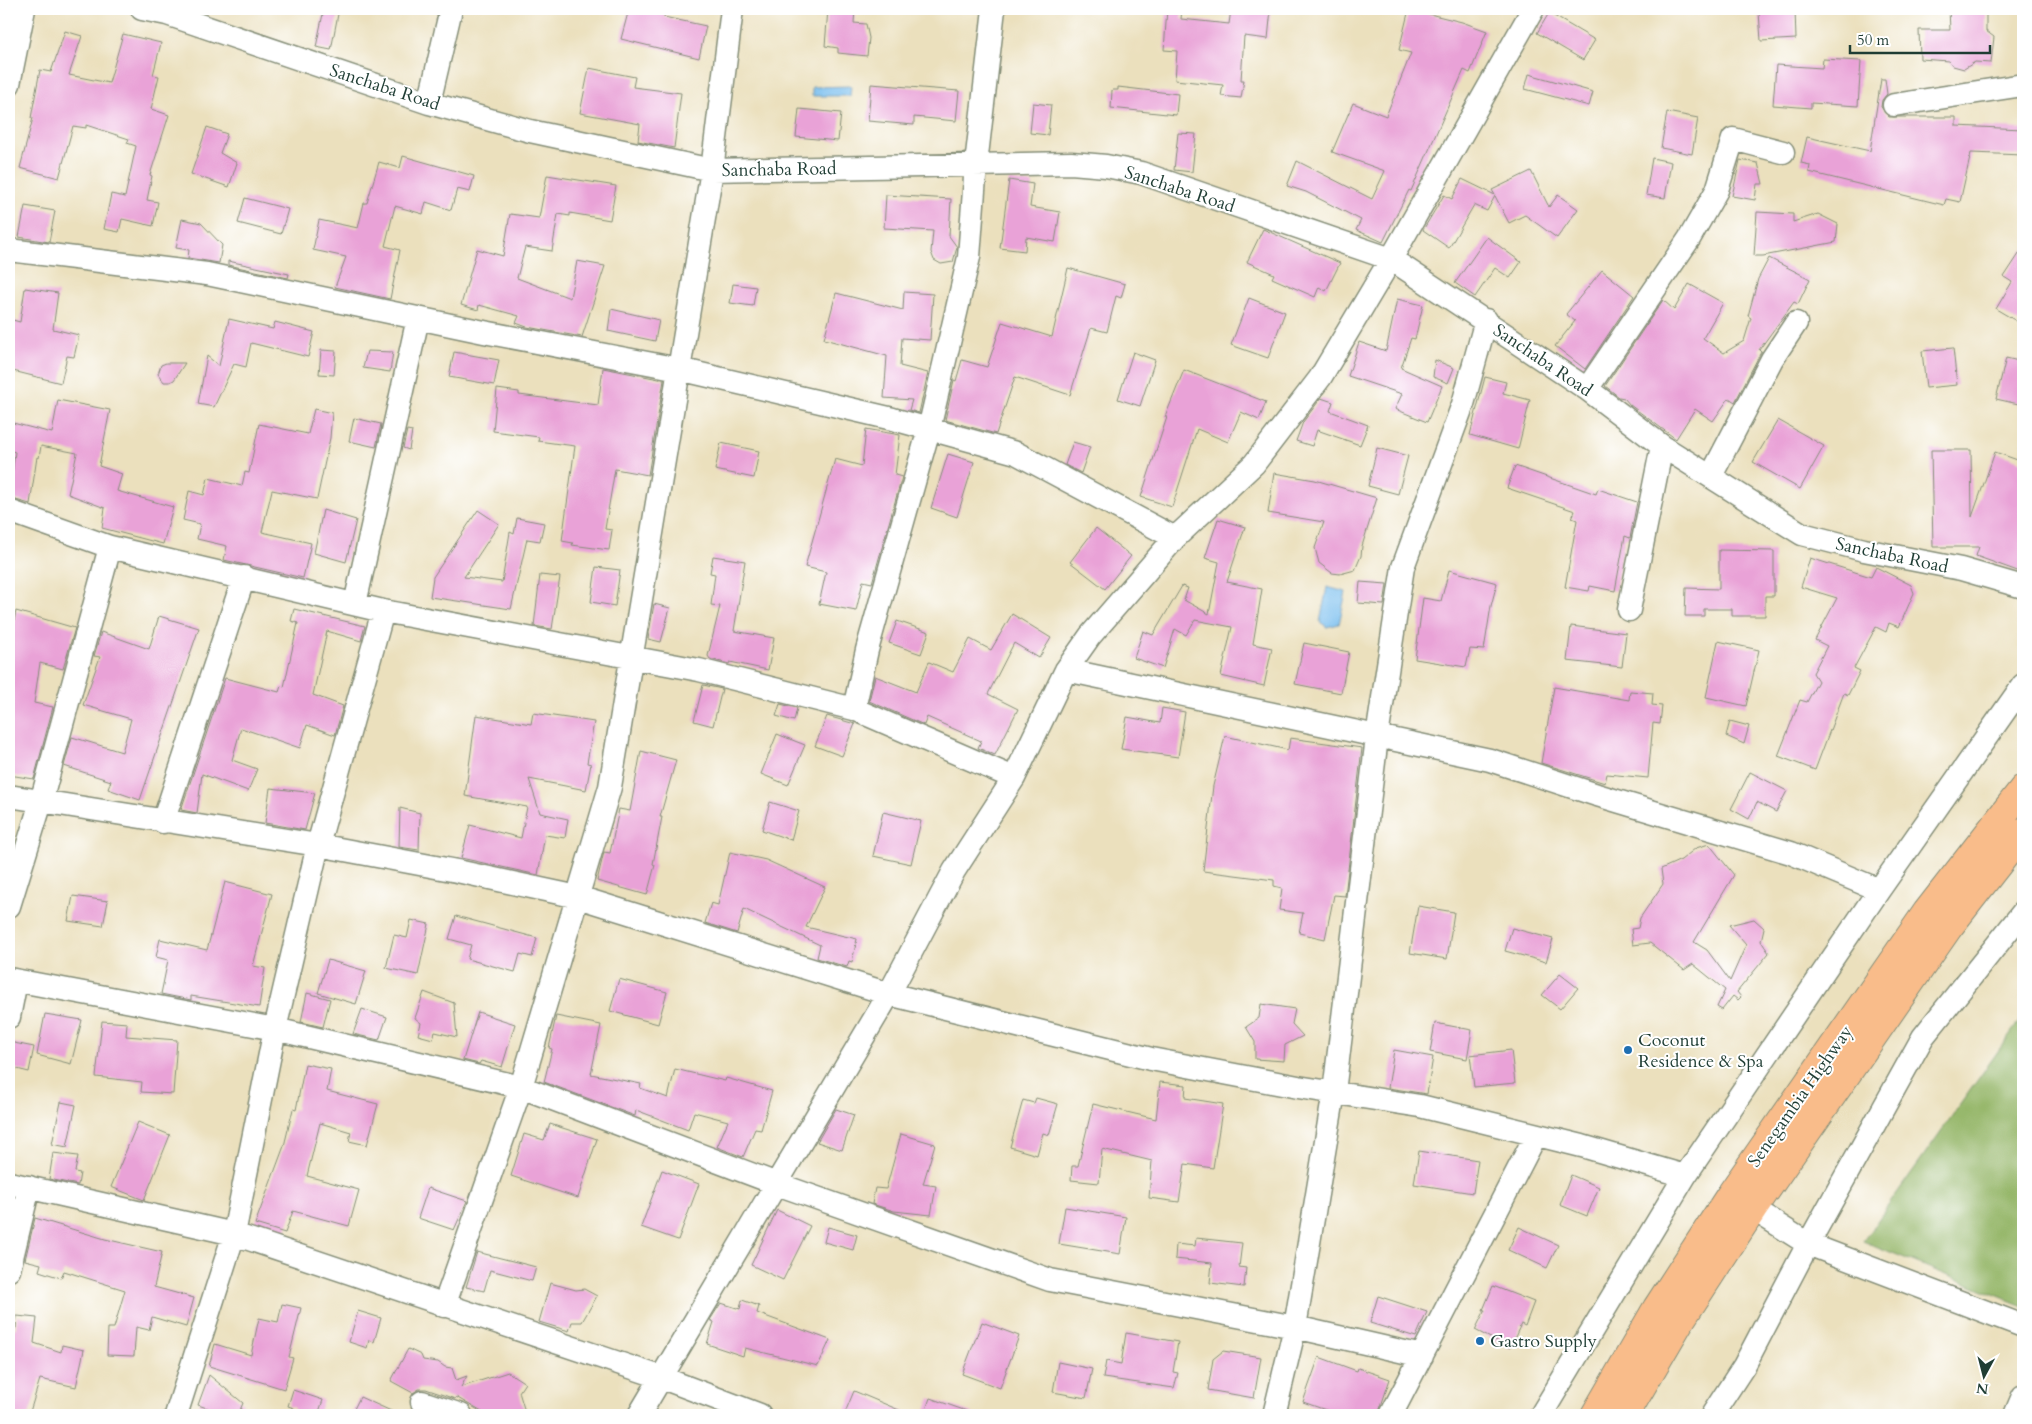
<svg xmlns="http://www.w3.org/2000/svg" width="2032" height="1424" viewBox="0 0 2032 1424" font-family="Cardo,serif">
<style>
.forest{fill:#96b76b;stroke:#5a7a50}
.water{fill:#77bdee;stroke:#4b7d91}
.building{fill:#e9a2d7}
.lines{fill:none;stroke-linecap:round;stroke-linejoin:round}
.minor-casing{stroke:#858e78;stroke-width:25}
.major-casing{stroke:#858e78;stroke-width:30}
.minor{stroke:#fff;stroke-width:22}
.major{stroke:#f9bc8a;stroke-width:28}
.poi-dot{fill:#1f6fb2;stroke:#fff;stroke-width:2}
.labels{text-anchor:middle;stroke-width:4;stroke-linejoin:round;paint-order:stroke}
.street-label{font-size:18px;fill:#1f3d34;stroke:#fff}
.poi-label{font-size:18px;fill:#1f3d34;stroke:#fff;text-anchor:start}
</style>
<rect width="100%" height="100%" fill="#fff"/>
<filter id="ink" filterUnits="userSpaceOnUse"><feTurbulence type="fractalNoise" baseFrequency=".02" numOctaves="2"/><feDisplacementMap in="SourceGraphic" scale="10" xChannelSelector="R" yChannelSelector="G"/><feConvolveMatrix kernelMatrix="1 2 1 2 8 2 1 2 1" color-interpolation-filters="sRGB"/></filter>
<filter id="wash" filterUnits="userSpaceOnUse"><feTurbulence type="fractalNoise" baseFrequency=".0096" numOctaves="4" result="noise"/><feDisplacementMap in="SourceGraphic" scale="20" xChannelSelector="R" yChannelSelector="G"/><feGaussianBlur stdDeviation="1.12" result="paint"/><feColorMatrix in="noise" values="0 0 0 0 0 0 0 0 0 0 0 0 0 0 0 0 0 1.4 0 .05"/><feComposite in="paint" operator="in"/></filter>
<g filter="url(#wash)">
<rect width="100%" height="100%" fill="#ebe0bd"/>
<!-- forest -->
<path class="forest" d="M2023 1016V1306L1863 1241Z"/>
<!-- water -->
<path class="water" d="M851 86 850 96H812V87Z
M1327 587 1346 592 1339 624 1327 627 1320 622Z"/>
<g id="blocks">
<!-- building -->
<path class="building" d="M324 9H339L331 50 316 47Z
M629 9H651L665 12 664 17 706 26 699 58 621 39Z
M828 9H855L854 23 866 24 869 38 867 56 838 53V48L825 46Z
M1167 9H1182L1181 19 1229 24 1231 9H1271L1268 39 1244 36 1241 80H1244L1241 98 1221 96 1223 85 1175 80 1177 51 1164 50Z
M1409 9 1462 22 1487 31 1470 73 1464 70 1411 191 1409 190 1383 242 1356 230 1361 220 1306 192 1287 186 1297 161 1372 199 1385 171 1332 152 1353 103 1386 116 1411 53 1399 50Z
M1949 9H1986V31L1994 37 1991 63 1975 62 1964 69 1953 66 1949 61 1920 59 1919 30H1950Z
M1795 10 1796 39 1761 41 1759 12Z
M1549 13 1595 40 1583 60 1537 33Z
M65 31 82 36 69 75 109 83 123 34 161 43 153 75 159 76 151 109 169 115 150 175 152 176 147 200 158 202 153 226 122 219 119 232 104 229 111 194 125 197 136 146 127 143 129 139 86 125V128L73 126 59 178 20 168 33 118H31L40 70 51 72Z
M1823 59 1861 61 1858 106 1811 103V108L1773 105 1776 65 1822 68Z
M589 68 635 77 633 87 681 93 674 148 638 141 640 124 580 113Z
M1529 74 1593 92 1589 106 1525 89Z
M1881 79H1885L1887 94 1882 100 1881 107 1889 117H1956V126L2023 129V155L1971 153 1960 202 1946 199 1944 205 1809 172 1810 165 1801 163 1807 137 1870 151Z
M871 84 959 91 956 121 914 117V125L868 121Z
M1118 87 1178 94 1176 115 1111 108 1112 90H1118Z
M1033 103 1051 105 1048 135 1030 133Z
M799 109 841 113 838 141 796 137Z
M1667 112 1698 118 1692 154 1661 148Z
M207 127 227 134 220 153 237 163 229 187 191 174Z
M1178 133 1196 134 1192 172 1174 170Z
M403 156 474 176 470 192 457 189 451 210 426 202 423 214 395 206 385 246 400 250 390 299 335 287 346 257 313 250 319 220 358 228 364 203H367L379 162 400 168Z
M1652 158 1671 162 1665 198 1646 195Z
M1740 160 1758 163 1763 184H1757L1755 200 1732 196Z
M1531 171 1549 207 1558 195 1578 209 1557 238 1525 215 1509 223 1495 196 1487 211 1474 205 1449 248 1423 230 1444 195 1452 199 1462 179 1495 195 1492 190Z
M547 175 616 186 610 220 570 213V216L558 214 552 251 525 247 517 278 570 298 577 261 605 266 582 337 527 327 516 323 519 316 479 305 478 310 461 305 477 249 503 256 510 214 539 218Z
M1009 180 1033 184 1030 207 1060 212 1055 242 1026 237 1025 251 1000 248Z
M886 195 951 199 949 236 957 247 953 262 941 264 934 260 931 252 933 231 884 228Z
M245 198 288 209 281 234 238 223Z
M25 206 55 211 49 242 19 237Z
M1757 212 1793 214V222L1818 214 1838 224 1836 242 1763 256H1754Z
M182 219 201 223 222 245 219 263 188 258 189 250 176 248Z
M1263 229 1340 263 1326 291 1319 287 1315 297 1272 278 1274 274 1247 262Z
M1487 237 1521 262 1510 278 1495 268 1475 297 1455 283Z
M2023 248V325L1996 309 2012 282 2004 277Z
M1769 258 1810 279 1798 304 1794 302 1759 350 1761 352 1735 402 1729 398 1713 421 1695 409 1676 439 1630 405 1624 398 1619 397 1605 386 1663 300 1674 310 1689 284 1723 303 1703 338 1724 353 1744 341 1751 318 1748 316 1758 279Z
M228 261 289 274 288 278 228 265Z
M1068 268 1125 284 1121 298 1116 296 1107 332 1091 328 1070 395 1015 377 996 434 945 420 954 380 956 381 962 360 987 367 1002 322 1052 337Z
M1602 270 1634 296 1585 369 1555 346 1575 321 1566 314Z
M733 284 756 287 753 306 730 303Z
M25 288 58 293 53 329 79 335 74 357 67 356 61 383 9 370V319L20 322Z
M904 292 933 294 930 340 902 338 900 366 928 373 919 413 909 410 912 400 884 398 887 356 824 339 836 293 903 310Z
M1249 298 1285 312 1268 358 1231 345Z
M1397 299 1423 305 1415 339 1411 338 1401 368 1442 386 1427 422 1395 409 1402 394 1348 376 1359 342 1386 351Z
M611 309 659 320 655 341 608 331Z
M229 319 273 329 275 322 314 332 308 357 251 343 246 367 234 364 214 407 198 404 207 356 219 366Z
M1953 348 1957 385 1926 388 1922 351Z
M321 350 336 351 334 375 319 374Z
M367 351 393 352 390 372 363 368Z
M454 352 499 360 494 385 449 377Z
M1133 352 1155 360 1140 406 1118 399Z
M2006 358 2023 362V405L1996 399Z
M1435 360 1454 368 1448 383 1433 377Z
M166 363H185L174 380 170 382H164L158 374 161 365Z
M603 368 664 380 648 475 615 469 605 529 612 530 609 550 572 545 573 543 562 541 575 446 538 441 539 437 493 431 497 389 519 392V395L598 405Z
M1184 370 1266 402 1259 420 1241 412 1228 442 1197 429 1172 507 1141 497 1167 417H1165Z
M1485 377 1506 382 1503 393 1530 400 1518 449 1470 435Z
M1321 398 1333 402 1330 411 1368 425 1360 445 1317 430 1312 446 1296 441 1303 422Z
M58 400 110 410 99 466 122 474 117 491 173 507 163 544 102 528 105 508 68 494 77 453 41 446 39 458 37 457 30 504 9 498 15 452 9 450V422L52 433Z
M314 409 332 413 330 438 317 499 272 490 262 532 311 543 303 578 224 560 227 546 197 539 200 524 183 520 189 491 204 495 208 478 242 486 245 472 249 473 259 424 308 434Z
M354 418 381 424 376 447 349 441Z
M1778 420 1824 446 1800 489 1753 462Z
M866 429 900 435 895 475 902 477 872 583 863 581 856 611 819 604 826 572 805 567 835 459 862 466Z
M407 430 412 431 409 450 403 448Z
M1073 442 1090 447 1081 473 1065 465Z
M721 443 759 451 754 478 715 470Z
M1377 448 1408 456 1398 494 1368 486Z
M1931 450H1971L1972 517 1995 452 2023 462V573L1976 556 1979 547H1933Z
M948 454 974 462 957 517 931 508Z
M1515 466 1596 494 1598 489 1637 502 1630 538 1625 536 1615 591 1590 586 1589 591 1565 587 1577 520 1572 518 1575 511 1507 488Z
M1274 473 1315 480 1377 498 1362 546 1361 556 1355 570 1340 574 1332 573 1319 563 1315 548 1324 522 1268 513Z
M323 510 356 520 346 562 314 553Z
M478 510 499 524 464 577 502 582 510 532 514 534 517 518 544 523 540 541 527 539 511 609 430 597 433 577Z
M1218 519 1245 527 1227 582 1262 589 1253 644 1272 648 1264 686 1221 676 1232 627 1195 620 1186 635 1175 629 1163 668 1134 658 1143 631 1153 635 1182 586 1188 588 1184 600 1209 614 1219 562 1205 558Z
M1096 528 1131 556 1105 589 1070 562Z
M1719 550 1774 551V596H1765V616H1732V609H1704V616H1685L1686 588 1719 589Z
M713 556 745 561 734 631 774 638 768 670 730 662 729 664 710 659 708 656 720 606 711 605 715 574 710 573Z
M1810 558 1871 577 1876 567 1911 585 1914 593 1899 627 1889 623 1886 632 1876 627 1854 668 1860 671 1848 695 1844 693 1815 770 1778 756 1800 700 1807 702 1818 681 1813 673 1827 646 1815 640 1837 598 1801 587Z
M596 567 620 570 615 606 591 602Z
M1449 570 1497 583 1491 606 1484 650 1470 649 1466 667 1415 659 1423 598 1441 601Z
M540 575 560 577 552 629 534 626Z
M1360 582 1387 584 1384 605 1358 603Z
M654 604 670 608 661 642 648 639Z
M294 609 365 626 361 641 327 631 313 695 343 706 335 735 307 725 300 748 241 728 232 760 257 769 248 791 202 774 197 813 181 810 225 678 279 692 281 686 284 687 298 623 291 621Z
M16 611 75 628 63 669 40 663 34 703 53 707 34 779 9 775V621H14Z
M1012 614 1051 638 1039 658 1014 643 988 694 1018 709 995 755 978 748 981 741 927 717 924 725 869 701 875 676 916 692 929 662 953 672 970 639 991 650Z
M159 616 199 628 140 800 108 789 111 781 64 766 72 737 122 752 131 719 83 705 100 657 94 656 101 632 149 649Z
M897 621 929 632 921 654 889 643Z
M1571 626 1626 633 1622 667 1567 661Z
M1718 641 1759 650 1746 706 1706 697Z
M1304 643 1349 652 1341 693 1295 684Z
M703 685 722 689 713 726 694 721Z
M1554 687 1629 700 1630 691 1653 693 1652 705 1662 706 1660 724 1653 723 1648 778 1607 774 1605 783 1541 763Z
M780 704 797 708 794 721 776 716Z
M1162 708 1185 712 1178 757 1121 749 1127 717 1160 723Z
M533 713 594 722 587 763 591 764 586 790 529 779 540 813 568 819 565 838 545 835 538 875 461 858 470 825 521 838 527 807 465 796 476 715 531 724Z
M827 716 855 724 842 756 815 746Z
M1730 721 1749 726 1744 744 1726 736Z
M777 734 805 745 788 785 761 774Z
M1225 736 1288 750 1290 738 1362 748 1345 896 1334 895 1325 939 1299 933 1303 913 1279 910 1282 888 1274 886V880L1203 871 1213 786Z
M641 751 676 760 660 817H662L653 864 655 865 647 895 597 881 604 852 610 853 619 809 630 811Z
M1750 772 1787 791 1776 812 1757 802 1749 819 1731 809Z
M270 788 315 793 305 830 265 823Z
M770 802 799 811 791 840 762 830Z
M400 808 420 813 419 850 399 847Z
M883 812 921 821 911 864 873 856Z
M1709 844 1734 875 1694 942 1707 950 1730 981 1746 945 1729 925 1754 919 1764 928 1761 941 1769 953 1737 992 1741 997 1738 1000 1733 996 1722 1010 1717 1007 1725 990 1693 964 1684 970 1650 943 1633 945 1631 929 1638 928 1640 918 1663 884 1661 869 1681 860 1696 848Z
M730 852 766 860 825 887 806 927 857 939 852 962 849 961 847 967 817 958 820 945 744 909 737 933 705 923 711 903 718 905Z
M225 882 272 894 253 966 265 968 259 1007 191 996V1000L161 994 168 960 156 957 160 939 207 950Z
M73 896 108 901 103 926 68 921Z
M1418 906 1454 912 1447 959 1410 953Z
M456 916 537 938 532 957 520 954 515 972 467 959 471 945 449 939Z
M411 920 429 924 418 975 386 968 394 935 407 938Z
M1512 928 1553 939 1546 962 1505 951Z
M328 960 366 971 356 1004 318 993Z
M1560 974 1578 988 1560 1009 1542 995Z
M619 979 667 992 658 1024 610 1011Z
M424 992 454 1003 457 1037 435 1032 433 1039 418 1035 421 1023 415 1018Z
M307 993 330 999 323 1027 301 1022Z
M1261 1004 1295 1009 1292 1024 1303 1036 1285 1045 1284 1061 1255 1059V1042L1246 1027 1259 1018Z
M362 1009 387 1017 379 1040 353 1034Z
M478 1012 515 1024 502 1067 481 1061 479 1064 463 1060Z
M45 1014 82 1020 71 1064 37 1055Z
M556 1016 601 1025 591 1074 641 1084 640 1088 668 1098 675 1069 725 1081 726 1078 772 1091 761 1130 755 1129 743 1157 717 1147 728 1121 694 1112 688 1130 636 1110 635 1116 544 1082 552 1049 549 1048Z
M102 1021 127 1023 126 1036 177 1040 173 1094 141 1092 142 1082 96 1077Z
M1435 1023 1472 1030 1467 1059 1430 1052Z
M9 1042 34 1047 29 1072 9 1067Z
M1394 1050 1433 1057 1427 1094 1388 1088Z
M1511 1050 1515 1083 1474 1087 1470 1055Z
M305 1064 331 1069 327 1091 378 1104 367 1145 349 1141 351 1132 320 1123 307 1176 359 1190 349 1226 293 1211 285 1233 255 1224 284 1146 293 1109 296 1110Z
M1160 1082 1186 1085 1185 1098 1223 1104 1213 1168 1185 1164 1179 1202 1149 1198 1152 1161 1102 1149 1099 1183 1071 1180 1072 1166H1078L1093 1104 1156 1119Z
M1036 1098 1058 1104 1049 1135 1043 1133 1037 1155 1010 1147 1023 1100 1034 1103Z
M61 1102 76 1105 67 1147 52 1144Z
M836 1109 854 1115 842 1150 817 1142Z
M138 1122 170 1135 144 1200 111 1187Z
M550 1124 597 1139 578 1198 511 1176 524 1134 544 1140Z
M901 1134 935 1144 923 1184 936 1186 931 1215 894 1211 872 1204 875 1188 886 1189Z
M1419 1151 1478 1160 1473 1193 1414 1184Z
M53 1153 78 1156 75 1172 80 1173 78 1185 49 1179Z
M662 1170 699 1184 678 1240 641 1227Z
M1571 1175 1599 1187 1587 1216 1560 1205Z
M428 1188 467 1201 454 1230 418 1218Z
M1065 1207 1126 1217 1120 1254 1059 1244Z
M777 1210 810 1226 783 1280 751 1265Z
M35 1218 105 1239 162 1252 154 1287 194 1298 186 1327 152 1317 149 1330 136 1327 134 1356 107 1355 108 1328H114L125 1290 64 1271 61 1278 39 1271 41 1264 25 1260Z
M828 1227 857 1235 853 1250 824 1242Z
M1519 1227 1558 1245 1547 1268 1508 1250Z
M1196 1238 1242 1243 1239 1267 1246 1268 1244 1287 1210 1283 1212 1263 1175 1259 1176 1244 1195 1246Z
M477 1252 536 1267 532 1281 490 1270 484 1291 466 1287Z
M550 1283 576 1290 584 1289 597 1296 582 1322H572L569 1331 539 1322Z
M1493 1286 1534 1302 1525 1326 1521 1324 1510 1348 1475 1330 1485 1310H1483Z
M1378 1296 1427 1312 1416 1337 1370 1323Z
M742 1300 759 1306 757 1313 830 1340 818 1366 745 1348 743 1356 707 1344 714 1322 710 1320 721 1303 740 1309Z
M282 1304 301 1308 289 1357 293 1358 284 1389 209 1366 215 1344 251 1355 259 1318 278 1322Z
M358 1311 381 1318 374 1342 369 1340 367 1348 349 1342Z
M17 1316 37 1318 34 1343 61 1352 62 1345 84 1350 76 1387 40 1379 29 1415H9V1340L10 1331 16 1328Z
M982 1322 1019 1336 1000 1388 962 1374Z
M1126 1333 1178 1342 1173 1372 1178 1373 1174 1388 1103 1378 1106 1361 1121 1364Z
M408 1349 421 1355 423 1360 438 1362 445 1367 452 1368 456 1380 467 1376 461 1387 508 1372 525 1383 519 1392 526 1415H487L456 1397 455 1399 426 1389H419L413 1393 391 1381Z
M1223 1351 1261 1357 1254 1398 1208 1390 1213 1359Z
M1319 1357 1357 1371 1358 1368 1390 1379 1378 1415H1340L1303 1402Z
M1058 1362 1092 1369 1086 1398 1053 1392Z
M209 1375 243 1403 238 1415H228L198 1405Z
M293 1390 323 1400 318 1415H294V1408L288 1406Z
M854 1391 911 1415H844Z
M360 1397 400 1415H351Z
M930 1398 972 1413V1415H924Z"/>
</g>
</g>
<g filter="url(#ink)">
<use href="#blocks" fill-opacity="0" stroke="#858e78" stroke-width="1"/>
<g class="lines">
<!-- minor casing -->
<g class="minor-casing">
<path id="minor" d="M142 9 167 14 429 103 530 131 712 170 1071 163 1106 166 1141 173 1391 259 1587 389 1662 446 1802 534 1864 550 1961 569 2023 587
M9 84 24 9
M429 103 451 9
M1894 105 2023 85
M9 250 207 274 484 332 679 369 893 419 1016 453 1175 538
M1587 389 1689 239 1717 190 1733 139 1783 152
M1711 476 1772 359 1796 323
M9 511 110 547 383 611 699 670 854 709 1014 778
M355 604 418 318
M1629 610 1662 446
M1066 670 1490 760 1597 795 1791 853 1879 890
M854 709 867 650 929 429 969 257 976 164 994 9
M9 796 318 845 457 871 578 897 889 994 1022 1027 1151 1059 1298 1087 1420 1106 1582 1146 1685 1176
M163 822 244 577
M9 906 41 802 110 547
M9 979 275 1029 521 1087 777 1184 1050 1280 1295 1327 1422 1356
M9 1017 16 981
M9 1183 234 1234 660 1377 760 1415
M1753 1209 1808 1244 2023 1326
M9 1270 29 1187
M444 1306 521 1087 610 787 712 170 732 9
M422 1402 461 1415
M176 1415 234 1234 275 1029 318 845 383 611
M639 1415 889 994 954 871 1014 778 1066 670 1090 636 1175 538 1254 464 1320 378 1391 259 1533 9
M1274 1415 1295 1327 1334 1092 1377 737 1403 567 1463 404 1486 320
M1391 1415 1536 1135
M1541 1415 1685 1176 1879 890 2023 685
M1712 1415 1744 1366 1808 1244 1923 1037 2023 912
M2015 1415 2023 1396"/>
</g>
<!-- major casing -->
<g class="major-casing">
<path id="major" d="M1595 1415 1657 1308 1731 1194 1927 912 2023 789
M1625 1415 1680 1321 1753 1209 1948 928 2023 832"/>
</g>
<!-- minor -->
<use href="#minor" class="minor"/>
<!-- major -->
<use href="#major" class="major"/>
</g>
</g>
<!-- markers -->
<g class="poi-dot">
<circle cx="1628" cy="1050" r="5"/>
<circle cx="1480" cy="1341" r="5"/>
</g>
<g class="labels">
<!-- street labels -->
<g class="street-label">
<text transform="translate(385 87) rotate(18)" y="6">Sanchaba Road</text>
<text transform="translate(779 169) rotate(-1)" y="6">Sanchaba Road</text>
<text transform="translate(1180 189) rotate(18)" y="6">Sanchaba Road</text>
<text transform="translate(1543 360) rotate(34)" y="6">Sanchaba Road</text>
<text transform="translate(1892 555) rotate(12)" y="6">Sanchaba Road</text>
<text transform="translate(1800 1096) rotate(-55)" y="6">Senegambia Highway</text>
</g>
<!-- poi labels -->
<g class="poi-label">
<text x="1638" y="1046">Coconut<tspan x="1638" dy="21">Residence &amp; Spa</tspan></text>
<text x="1490" y="1347">Gastro Supply</text>
</g>
</g>
<!-- margin -->
<rect width="2032" height="1424" fill="none" stroke="#fff" stroke-width="30"/>
<!-- north arrow -->
<g transform="translate(1984 1376) rotate(187)" stroke="#ffffff" stroke-width="4" paint-order="stroke">
<path d="M0-4L9 19L0 12L-9 19Z" fill="#1f3d34"/>
<text y="-8" font-size="14" font-weight="bold" text-anchor="middle" fill="#1f3d34">N</text>
</g>
<!-- scale -->
<path d="M1850 45v8h140v-8" fill="none" stroke="#1f3d34" stroke-width="2.5"/>
<text x="1857" y="45" font-size="15" fill="#1f3d34" stroke="#ffffff" stroke-width="4" paint-order="stroke">50 m</text>
</svg>
